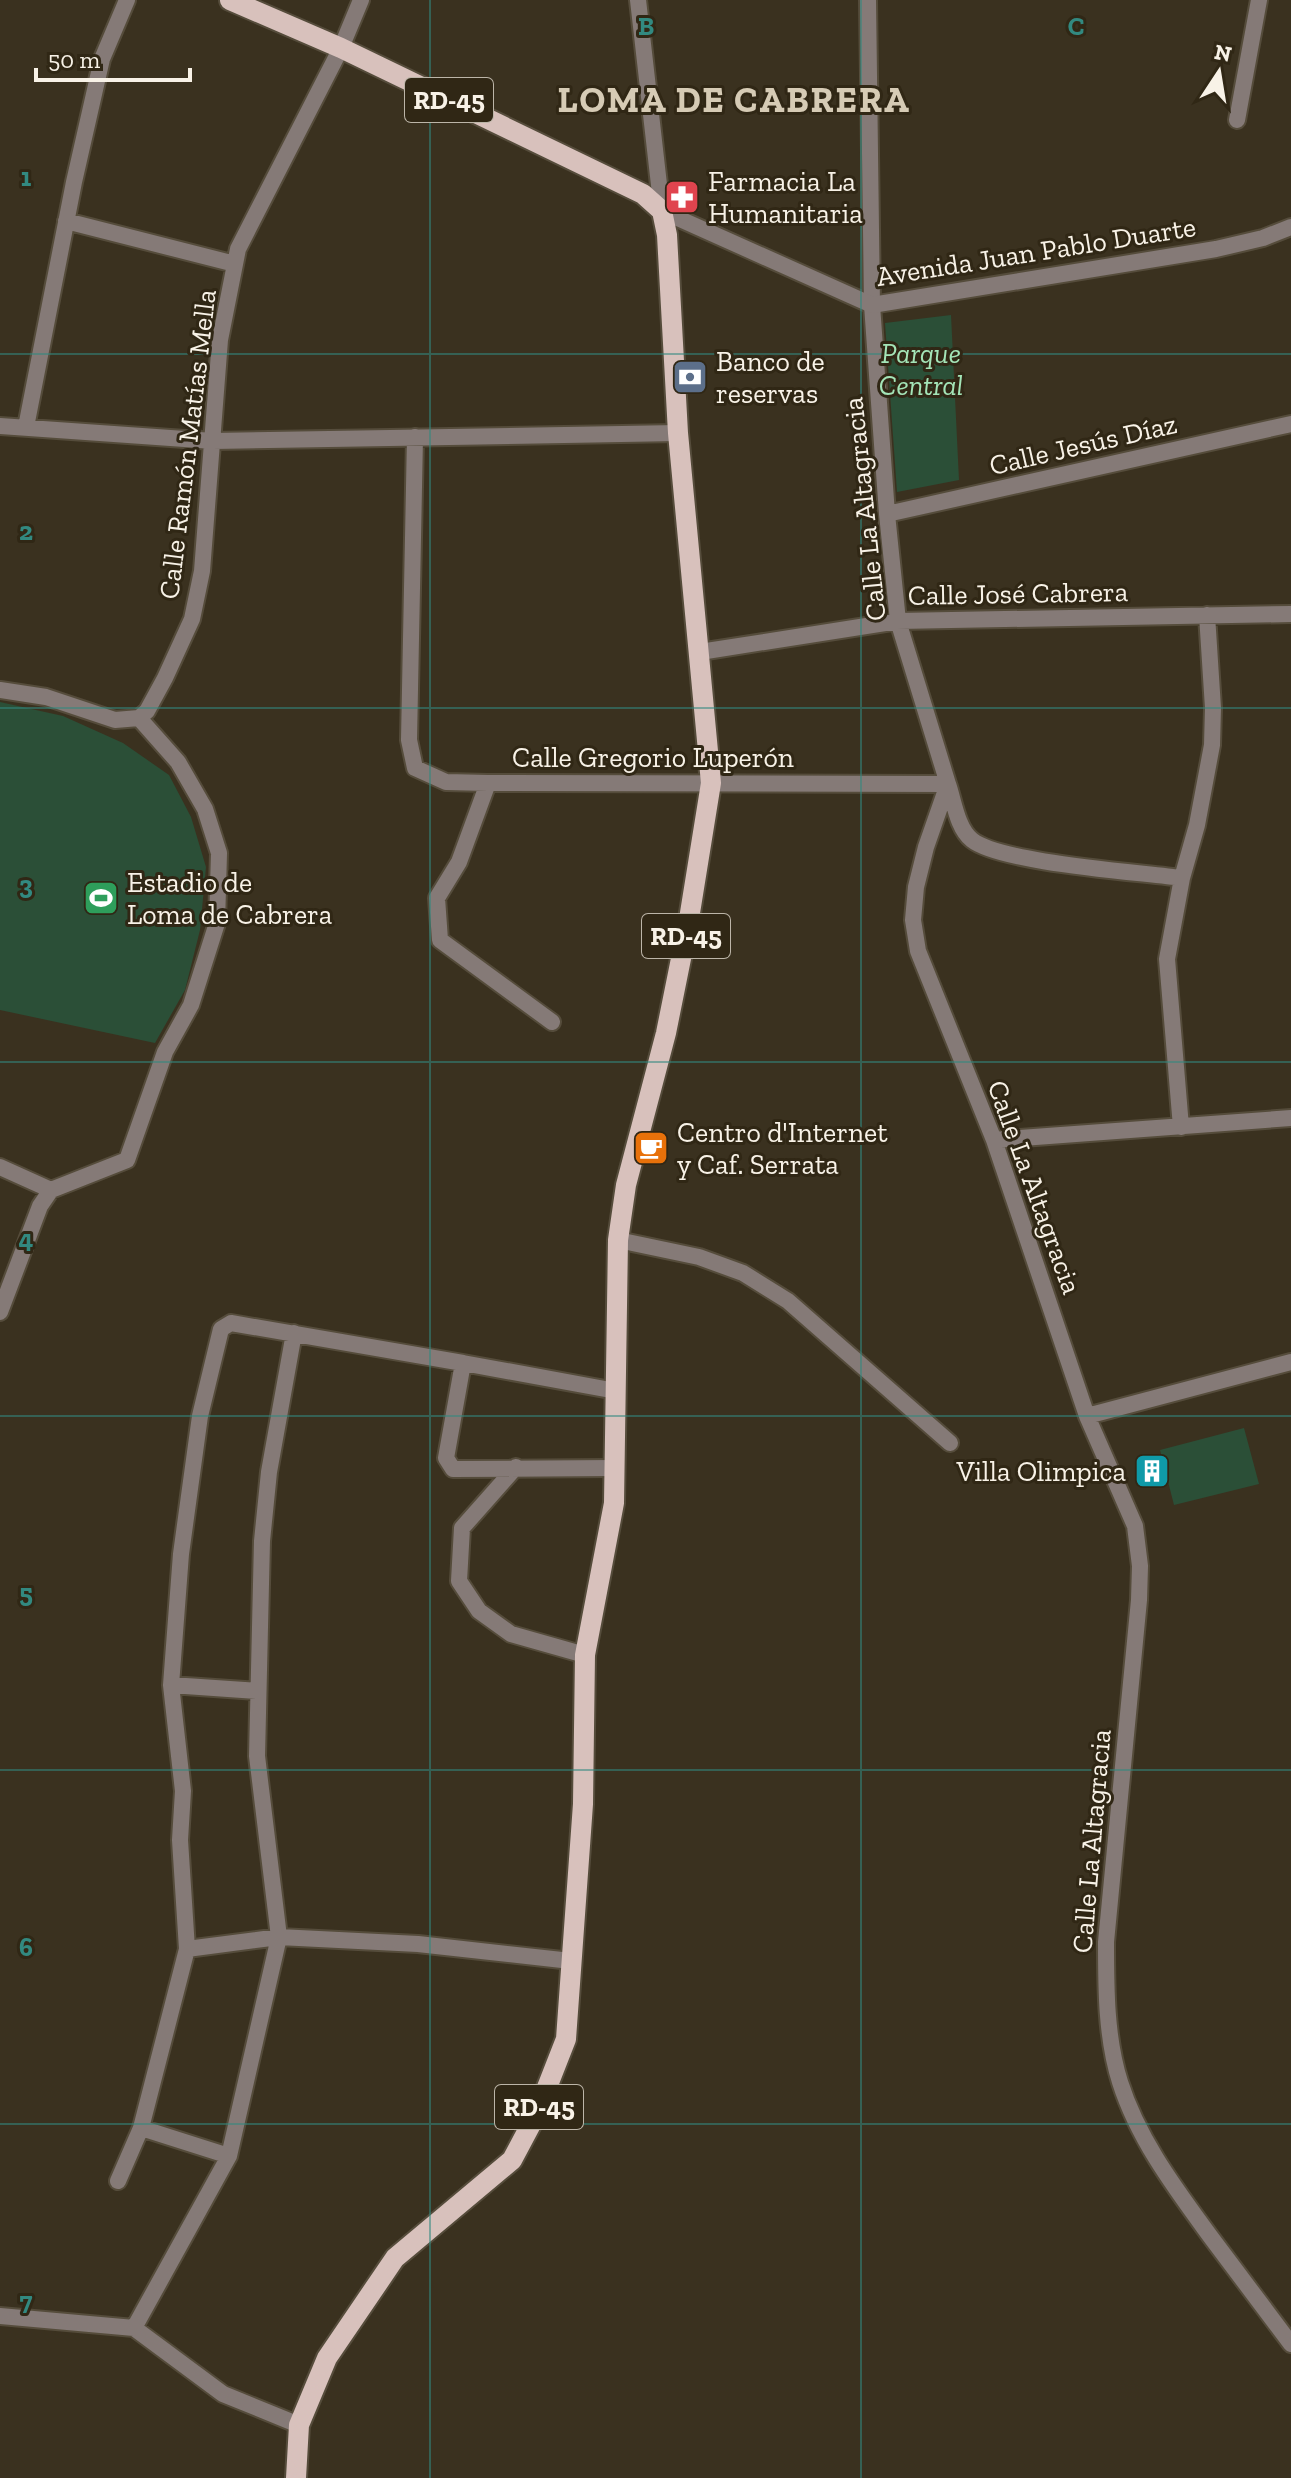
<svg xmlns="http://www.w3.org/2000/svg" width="1291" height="2478" viewBox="0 0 1291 2478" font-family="'Zilla Slab',serif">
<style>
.green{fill:#2b4f37}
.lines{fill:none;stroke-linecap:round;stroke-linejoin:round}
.minor-casing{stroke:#554c3b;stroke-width:20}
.tertiary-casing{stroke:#554c3b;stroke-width:20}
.primary-casing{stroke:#554c3b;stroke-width:24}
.minor{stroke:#857a77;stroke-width:16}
.tertiary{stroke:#857a77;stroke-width:16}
.primary{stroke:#d8c1bc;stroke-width:20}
.grid{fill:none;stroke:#328980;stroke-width:2;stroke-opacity:0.55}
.labels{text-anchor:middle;stroke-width:6;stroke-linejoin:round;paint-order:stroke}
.shield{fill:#302715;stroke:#bcb5a8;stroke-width:2}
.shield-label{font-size:26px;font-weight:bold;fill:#f8f2e7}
.poi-label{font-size:28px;fill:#f8f2e7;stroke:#302715;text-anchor:start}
.street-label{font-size:28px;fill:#f8f2e7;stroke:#302715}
.park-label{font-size:28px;font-style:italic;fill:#a4e5b8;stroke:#302715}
.district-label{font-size:36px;font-weight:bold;letter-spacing:2px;fill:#d6cbb5;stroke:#302715}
.grid-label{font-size:26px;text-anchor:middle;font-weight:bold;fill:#328980;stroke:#302715;stroke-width:6;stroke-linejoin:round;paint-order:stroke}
</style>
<rect width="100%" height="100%" fill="#3a311f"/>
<!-- green -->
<path class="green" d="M951 315 959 480 897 492 885 323Z
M0 702 63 716 123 743 169 775 191 817 206 867 200 930 185 990 155 1043 0 1010Z
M1244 1428 1259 1484 1174 1505 1160 1450Z"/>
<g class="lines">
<!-- minor casing -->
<g class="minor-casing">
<path id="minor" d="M638 0 662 211
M868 0 872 305 887 514 898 621 948 784 926 847 916 887 913 920 918 951 994 1140 1087 1416 1135 1526 1140 1566 1139 1600 1106 1942C1106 1988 1106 2038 1120 2082 1138 2139 1175 2188 1210 2236 1237 2272 1264 2308 1291 2344
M1237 120 1259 0
M66 221 235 264
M0 426 213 441 678 433
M26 427 74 182 102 59 127 0
M415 437 409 740 415 768 446 782 488 783 948 784C954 801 957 828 972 840 1001 863 1139 872 1182 878
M887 514 1291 424
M700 652 898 621 1291 614
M0 690 46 697 115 720 139 718 147 711 165 678 192 619 202 571 220 340 238 249 341 48 361 0
M488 783 459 862 437 898 440 940 552 1022
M1181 1127 1167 959 1182 878 1197 825 1212 745 1213 708 1207 615
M994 1140 1291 1118
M0 1167 51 1190
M618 1240 699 1257 743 1273 788 1301 950 1443
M0 1312 40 1206 51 1190 127 1160 165 1052 191 1005 217 923 219 853 205 809 178 762 139 718
M294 1333 269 1472 262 1541 257 1756 279 1937 229 2156 134 2328 223 2394 299 2425
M463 1363 616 1391
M1087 1416 1291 1362
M516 1467 462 1528 459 1581 479 1611 511 1634 585 1655
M171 1685 258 1691
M187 1949 279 1937 418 1944 571 1961
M141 2128 229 2156
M118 2181 141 2128 187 1949 180 1840 183 1791 171 1685 181 1554 200 1416 221 1329 231 1323 463 1363 446 1458 453 1469 614 1468
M0 2316 134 2328"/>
</g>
<!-- tertiary casing -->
<g class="tertiary-casing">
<path id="tertiary" d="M662 211 872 305 1216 249 1263 238 1291 227"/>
</g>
<!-- primary casing -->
<g class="primary-casing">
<path id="primary" d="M230 0 341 48 643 194 662 211 667 235 678 433 711 783 689 919 666 1033 626 1185 618 1240 614 1503 585 1655 583 1804 566 2039 537 2113 512 2160 395 2258 327 2358 299 2425 296 2478"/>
</g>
<!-- minor -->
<use href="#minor" class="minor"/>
<!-- tertiary -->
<use href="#tertiary" class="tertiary"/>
<!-- primary -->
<use href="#primary" class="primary"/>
</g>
<!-- grid -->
<path class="grid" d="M430 0V2478M861 0V2478M0 354H1291M0 708H1291M0 1062H1291M0 1416H1291M0 1770H1291M0 2124H1291"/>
<!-- icons -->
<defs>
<g id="pharmacy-square" transform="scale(1.8)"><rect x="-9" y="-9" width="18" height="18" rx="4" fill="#e0444e" stroke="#302715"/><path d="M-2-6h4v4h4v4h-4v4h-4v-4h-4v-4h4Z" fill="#fff"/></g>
<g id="bank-square" transform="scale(1.8)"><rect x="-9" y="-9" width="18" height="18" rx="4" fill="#5c6f8a" stroke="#302715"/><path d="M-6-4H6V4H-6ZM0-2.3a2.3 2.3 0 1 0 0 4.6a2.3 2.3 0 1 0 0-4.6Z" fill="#fff"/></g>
<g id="stadium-square" transform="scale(1.8)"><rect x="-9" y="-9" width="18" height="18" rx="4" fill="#2e9e5b" stroke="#302715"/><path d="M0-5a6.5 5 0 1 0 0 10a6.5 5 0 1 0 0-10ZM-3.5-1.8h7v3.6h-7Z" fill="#fff"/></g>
<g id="cafe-square" transform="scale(1.8)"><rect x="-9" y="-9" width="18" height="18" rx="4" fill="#e8710a" stroke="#302715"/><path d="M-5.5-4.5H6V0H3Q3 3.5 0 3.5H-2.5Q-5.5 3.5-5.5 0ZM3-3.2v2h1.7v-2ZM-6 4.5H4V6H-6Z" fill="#fff"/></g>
<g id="building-square" transform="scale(1.8)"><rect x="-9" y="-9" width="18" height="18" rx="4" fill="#0f9aa8" stroke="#302715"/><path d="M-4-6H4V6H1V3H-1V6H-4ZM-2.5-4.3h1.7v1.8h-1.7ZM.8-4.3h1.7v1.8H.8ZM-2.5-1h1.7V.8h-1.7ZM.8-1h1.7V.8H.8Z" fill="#fff"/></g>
</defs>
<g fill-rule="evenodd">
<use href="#pharmacy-square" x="682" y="197"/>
<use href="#bank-square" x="690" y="377"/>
<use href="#stadium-square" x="101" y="898"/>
<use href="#cafe-square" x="651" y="1148"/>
<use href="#building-square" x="1152" y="1471"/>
</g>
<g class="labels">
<!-- shield labels -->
<g class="shield">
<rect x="405" y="78" width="88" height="44" rx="6"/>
<rect x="642" y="914" width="88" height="44" rx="6"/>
<rect x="495" y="2085" width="88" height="44" rx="6"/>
</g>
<g class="shield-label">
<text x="449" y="109">RD-45</text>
<text x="686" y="945">RD-45</text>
<text x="539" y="2116">RD-45</text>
</g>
<!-- poi labels -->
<g class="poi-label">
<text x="708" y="191">Farmacia La<tspan x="708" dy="32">Humanitaria</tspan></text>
<text x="716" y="371">Banco de<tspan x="716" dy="32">reservas</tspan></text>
<text x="127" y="892">Estadio de<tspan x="127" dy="32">Loma de Cabrera</tspan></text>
<text x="677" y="1142">Centro d'Internet<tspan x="677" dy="32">y Caf. Serrata</tspan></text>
<text x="1126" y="1481" text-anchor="end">Villa Olimpica</text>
</g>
<!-- street labels -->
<g class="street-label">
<text transform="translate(1036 251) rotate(-9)" y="10">Avenida Juan Pablo Duarte</text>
<text transform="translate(187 444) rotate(-83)" y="10">Calle Ramón Matías Mella</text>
<text transform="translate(1083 444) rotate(-13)" y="10">Calle Jesús Díaz</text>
<text transform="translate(864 509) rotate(-96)" y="10">Calle La Altagracia</text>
<text transform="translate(1018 593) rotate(-1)" y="10">Calle José Cabrera</text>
<text x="653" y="767">Calle Gregorio Luperón</text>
<text transform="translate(1035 1187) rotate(70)" y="10">Calle La Altagracia</text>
<text transform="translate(1091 1841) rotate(-85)" y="10">Calle La Altagracia</text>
</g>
<!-- park labels -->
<g class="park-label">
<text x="921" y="363">Parque<tspan x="921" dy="32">Central</tspan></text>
</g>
<!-- district labels -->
<g class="district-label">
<text x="734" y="112">LOMA DE CABRERA</text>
</g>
</g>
<g class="grid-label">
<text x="646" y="35">B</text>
<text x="1076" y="35">C</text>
<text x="26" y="186">1</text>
<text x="26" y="540">2</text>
<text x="26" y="894">3</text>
<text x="26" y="1248">4</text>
<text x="26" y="1602">5</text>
<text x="26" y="1956">6</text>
<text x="26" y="2310">7</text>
</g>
<!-- north arrow -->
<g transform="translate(1219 72) rotate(12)" stroke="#302715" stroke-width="6" paint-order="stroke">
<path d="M0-6L14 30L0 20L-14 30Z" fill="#f8f2e7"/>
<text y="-12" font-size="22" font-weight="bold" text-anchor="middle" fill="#f8f2e7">N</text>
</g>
<!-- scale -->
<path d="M36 68v12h154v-12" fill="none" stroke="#f8f2e7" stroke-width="4"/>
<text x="48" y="68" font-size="24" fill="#f8f2e7" stroke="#302715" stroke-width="6" paint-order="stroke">50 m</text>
</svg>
